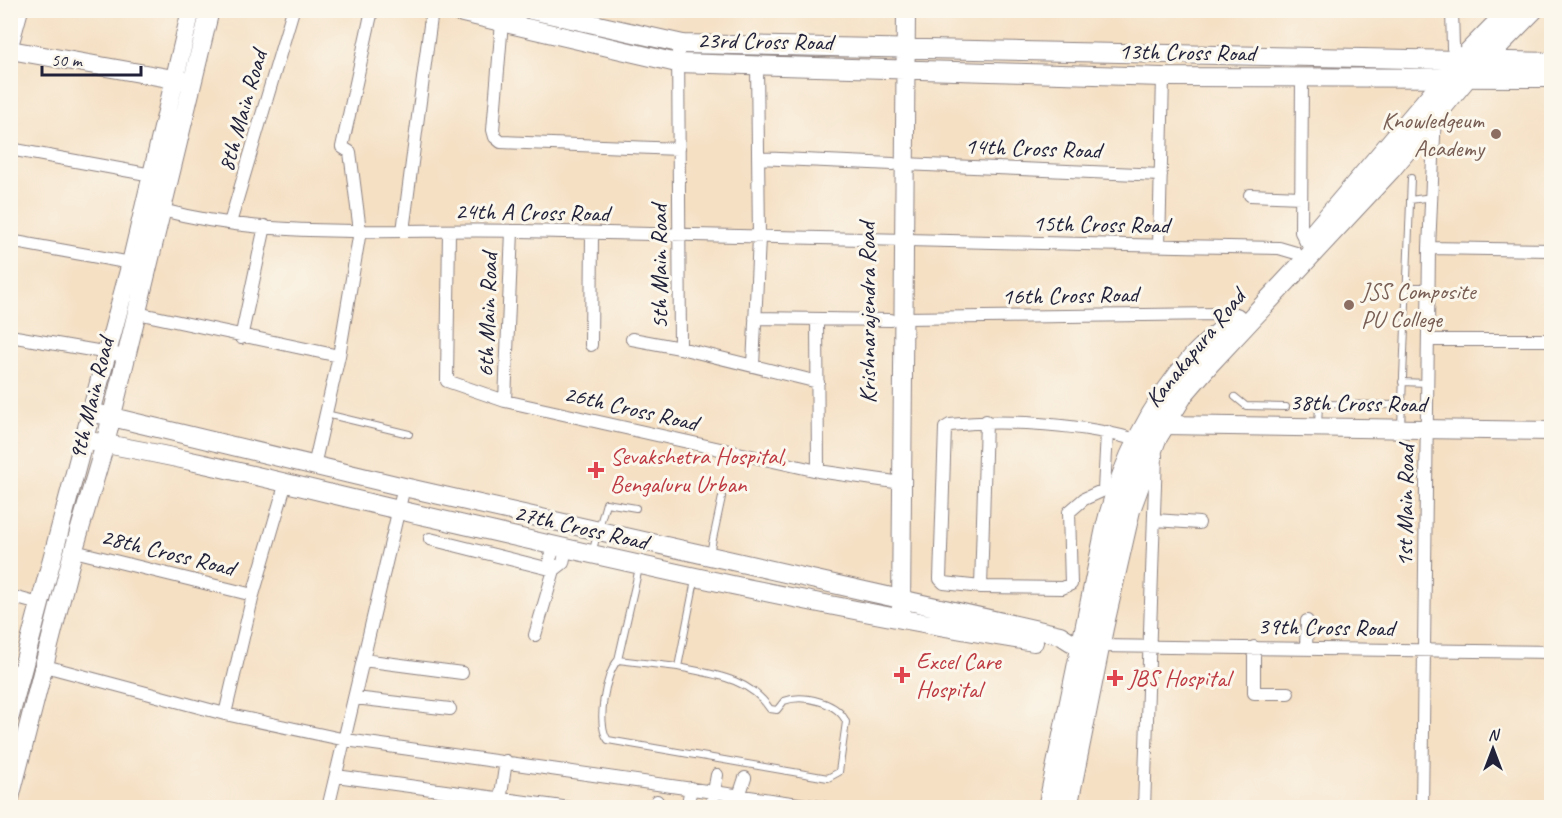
<svg xmlns="http://www.w3.org/2000/svg" width="1562" height="818" viewBox="0 0 1562 818" font-family="Caveat,sans-serif">
<style>
.lines{fill:none;stroke-linecap:round;stroke-linejoin:round}
.lane-casing{stroke:#8c8180;stroke-width:8}
.street-casing{stroke:#8c8180;stroke-width:14}
.secondary-casing{stroke:#8c8180;stroke-width:20}
.primary-casing{stroke:#8c8180;stroke-width:22}
.lane{stroke:#fff;stroke-width:6}
.street{stroke:#fff;stroke-width:12}
.secondary{stroke:#fff;stroke-width:18}
.primary{stroke:#fff;stroke-width:20}
.education-dot{fill:#8d6e63;stroke:#fbf7ec;stroke-width:2}
.health-dot{fill:#e0444e;stroke:#fbf7ec;stroke-width:2}
.labels{text-anchor:middle;stroke-width:6;stroke-linejoin:round;paint-order:stroke}
.street-label{font-size:24px;fill:#22223b;stroke:#fbf7ec}
.education-label{font-size:24px;fill:#785e54;stroke:#fbf7ec;text-anchor:end}
.health-label{font-size:24px;fill:#be3a42;stroke:#fbf7ec;text-anchor:start}
</style>
<rect width="100%" height="100%" fill="#fbf7ec"/>
<filter id="ink" filterUnits="userSpaceOnUse"><feTurbulence type="fractalNoise" baseFrequency=".0167" numOctaves="2"/><feDisplacementMap in="SourceGraphic" scale="12" xChannelSelector="R" yChannelSelector="G"/><feConvolveMatrix kernelMatrix="1 2 1 2 8 2 1 2 1" color-interpolation-filters="sRGB"/></filter>
<filter id="wash" filterUnits="userSpaceOnUse"><feTurbulence type="fractalNoise" baseFrequency=".008" numOctaves="4" result="noise"/><feDisplacementMap in="SourceGraphic" scale="24" xChannelSelector="R" yChannelSelector="G"/><feGaussianBlur stdDeviation="1.35" result="paint"/><feColorMatrix in="noise" values="0 0 0 0 0 0 0 0 0 0 0 0 0 0 0 0 0 1.4 0 .05"/><feComposite in="paint" operator="in"/></filter>
<g filter="url(#wash)">
<rect width="100%" height="100%" fill="#f5e0c4"/>
</g>
<g filter="url(#ink)">
<g class="lines">
<!-- lane casing -->
<g class="lane-casing">
<path id="lane" d="M1410 200 1432 197
M1407 287H1428
M1402 382 1427 383
M1235 397 1246 406 1286 407
M326 414 409 434
M1318 426 1319 404 1401 405
M1401 427 1411 178
M592 553 606 503 636 508
M710 553 722 497
M618 660 639 568
M678 667C712 674 750 678 770 709L777 710 784 701C803 694 838 702 846 722L839 772 828 778 608 740C596 725 605 674 618 660L678 667 695 580"/>
</g>
<!-- street casing -->
<g class="street-casing">
<path id="street" d="M503 10 493 130 495 137 501 142 679 149
M1452 10 1453 48 1460 61
M678 44 680 348 818 382
M11 50 22 10
M1302 76 1301 232 1306 242
M10 149 152 175
M758 158 893 164
M904 164 1161 175
M1250 195 1301 197
M162 210C278 241 402 228 520 231 773 239 1026 243 1279 248L1296 253
M230 223 293 10
M403 231 432 10
M449 231 447 381 505 401 818 471 902 483
M10 241 131 263
M1159 246 1163 77
M1429 248 1552 250
M137 313 339 356
M755 318 891 320
M904 318 1220 314 1236 319
M817 319 818 471
M10 336 126 356
M241 338 265 226
M632 339 680 348
M1428 340H1552
M591 345 592 233
M753 366 759 238 757 65
M505 401 512 231
M986 421 981 587 944 583 940 579 945 428 950 425C1004 419 1087 424 1139 441
M314 466 339 356 360 231 350 152 342 147 372 10
M286 482 253 595 225 714 346 740 827 808
M1155 520 1199 523
M430 539 554 570
M74 551 253 595
M554 570 563 563 566 548
M981 587 1062 588 1071 584 1069 512 1084 499 1104 490 1107 432
M10 596 39 604
M535 635 554 570 550 559 555 546
M1099 646 1552 652
M1254 647V693H1288
M1306 648 1307 621
M363 660 462 673
M45 666 225 714
M355 698 450 709
M336 776 570 808
M657 801 658 808
M328 808 404 487
M499 808 506 761
M687 808 691 788
M711 808 717 775
M735 808 745 778
M1144 808 1156 455
M1422 808 1429 248 1435 114"/>
</g>
<!-- secondary casing -->
<g class="secondary-casing">
<path id="secondary" d="M450 10 677 63 1163 77 1552 78
M531 10 683 44 1552 62
M10 50 185 81
M91 412 404 487 1060 635 1071 642 1096 646
M1164 425 1552 431
M83 440C191 458 296 486 403 511 612 559 822 608 1034 642
M901 612 906 10
M10 716 131 263 191 10
M10 798 72 556 105 444 210 10"/>
</g>
<!-- primary casing -->
<g class="primary-casing">
<path id="primary" d="M1309 239 1460 61 1510 10
M1048 808 1106 528C1121 465 1151 404 1194 356 1207 342 1222 331 1236 318
M1067 808 1103 628 1130 510 1156 439 1184 393 1209 364 1390 170 1468 76 1533 10"/>
</g>
<!-- lane -->
<use href="#lane" class="lane"/>
<!-- street -->
<use href="#street" class="street"/>
<!-- secondary -->
<use href="#secondary" class="secondary"/>
<!-- primary -->
<use href="#primary" class="primary"/>
</g>
</g>
<!-- markers -->
<g class="education-dot">
<circle cx="1496" cy="134" r="6"/>
<circle cx="1349" cy="305" r="6"/>
</g>
<g class="health-dot">
<path d="M593 461h6v6h6v6h-6v6h-6v-6h-6v-6h6z"/>
<path d="M899 666h6v6h6v6h-6v6h-6v-6h-6v-6h6z"/>
<path d="M1112 669h6v6h6v6h-6v6h-6v-6h-6v-6h6z"/>
</g>
<g class="labels">
<!-- street labels -->
<g class="street-label">
<text transform="translate(765 41) rotate(1)" y="8">23rd Cross Road</text>
<text transform="translate(1187 52) rotate(1)" y="8">13th Cross Road</text>
<text transform="translate(242 111) rotate(-74)" y="8">8th Main Road</text>
<text transform="translate(1033 148) rotate(2)" y="8">14th Cross Road</text>
<text transform="translate(532 212) rotate(1)" y="8">24th A Cross Road</text>
<text transform="translate(1101 224) rotate(1)" y="8">15th Cross Road</text>
<text transform="translate(659 267) rotate(-90)" y="8">5th Main Road</text>
<text transform="translate(1070 295) rotate(-1)" y="8">16th Cross Road</text>
<text transform="translate(867 313) rotate(-90)" y="8">Krishnarajendra Road</text>
<text transform="translate(487 315) rotate(-88)" y="8">6th Main Road</text>
<text transform="translate(1195 348) rotate(-51)" y="8">Kanakapura Road</text>
<text transform="translate(91 399) rotate(-76)" y="8">9th Main Road</text>
<text transform="translate(1358 403) rotate(1)" y="8">38th Cross Road</text>
<text transform="translate(631 408) rotate(13)" y="8">26th Cross Road</text>
<text transform="translate(1405 506) rotate(-89)" y="8">1st Main Road</text>
<text transform="translate(581 527) rotate(13)" y="8">27th Cross Road</text>
<text transform="translate(168 552) rotate(14)" y="8">28th Cross Road</text>
<text transform="translate(1326 627) rotate(1)" y="8">39th Cross Road</text>
</g>
<!-- education labels -->
<g class="education-label">
<text x="1484" y="128">Knowledgeum<tspan x="1484" dy="28">Academy</tspan></text>
<text x="1361" y="299" text-anchor="start">JSS Composite<tspan x="1361" dy="28">PU College</tspan></text>
</g>
<!-- health labels -->
<g class="health-label">
<text x="610" y="464">Sevakshetra Hospital,<tspan x="610" dy="28">Bengaluru Urban</tspan></text>
<text x="916" y="669">Excel Care<tspan x="916" dy="28">Hospital</tspan></text>
<text x="1128" y="686">JBS Hospital</text>
</g>
</g>
<!-- margin -->
<rect width="1562" height="818" fill="none" stroke="#fbf7ec" stroke-width="36"/>
<!-- north arrow -->
<g transform="translate(1493 749)" stroke="#fbf7ec" stroke-width="4.5" paint-order="stroke">
<path d="M0-4.5L10 22L0 15L-10 22Z" fill="#22223b"/>
<text y="-9" font-size="16" font-weight="bold" text-anchor="middle" fill="#22223b">N</text>
</g>
<!-- scale -->
<path d="M42 66v9h99v-9" fill="none" stroke="#22223b" stroke-width="3"/>
<text x="51" y="66" font-size="18" fill="#22223b" stroke="#fbf7ec" stroke-width="4.5" paint-order="stroke">50 m</text>
</svg>
